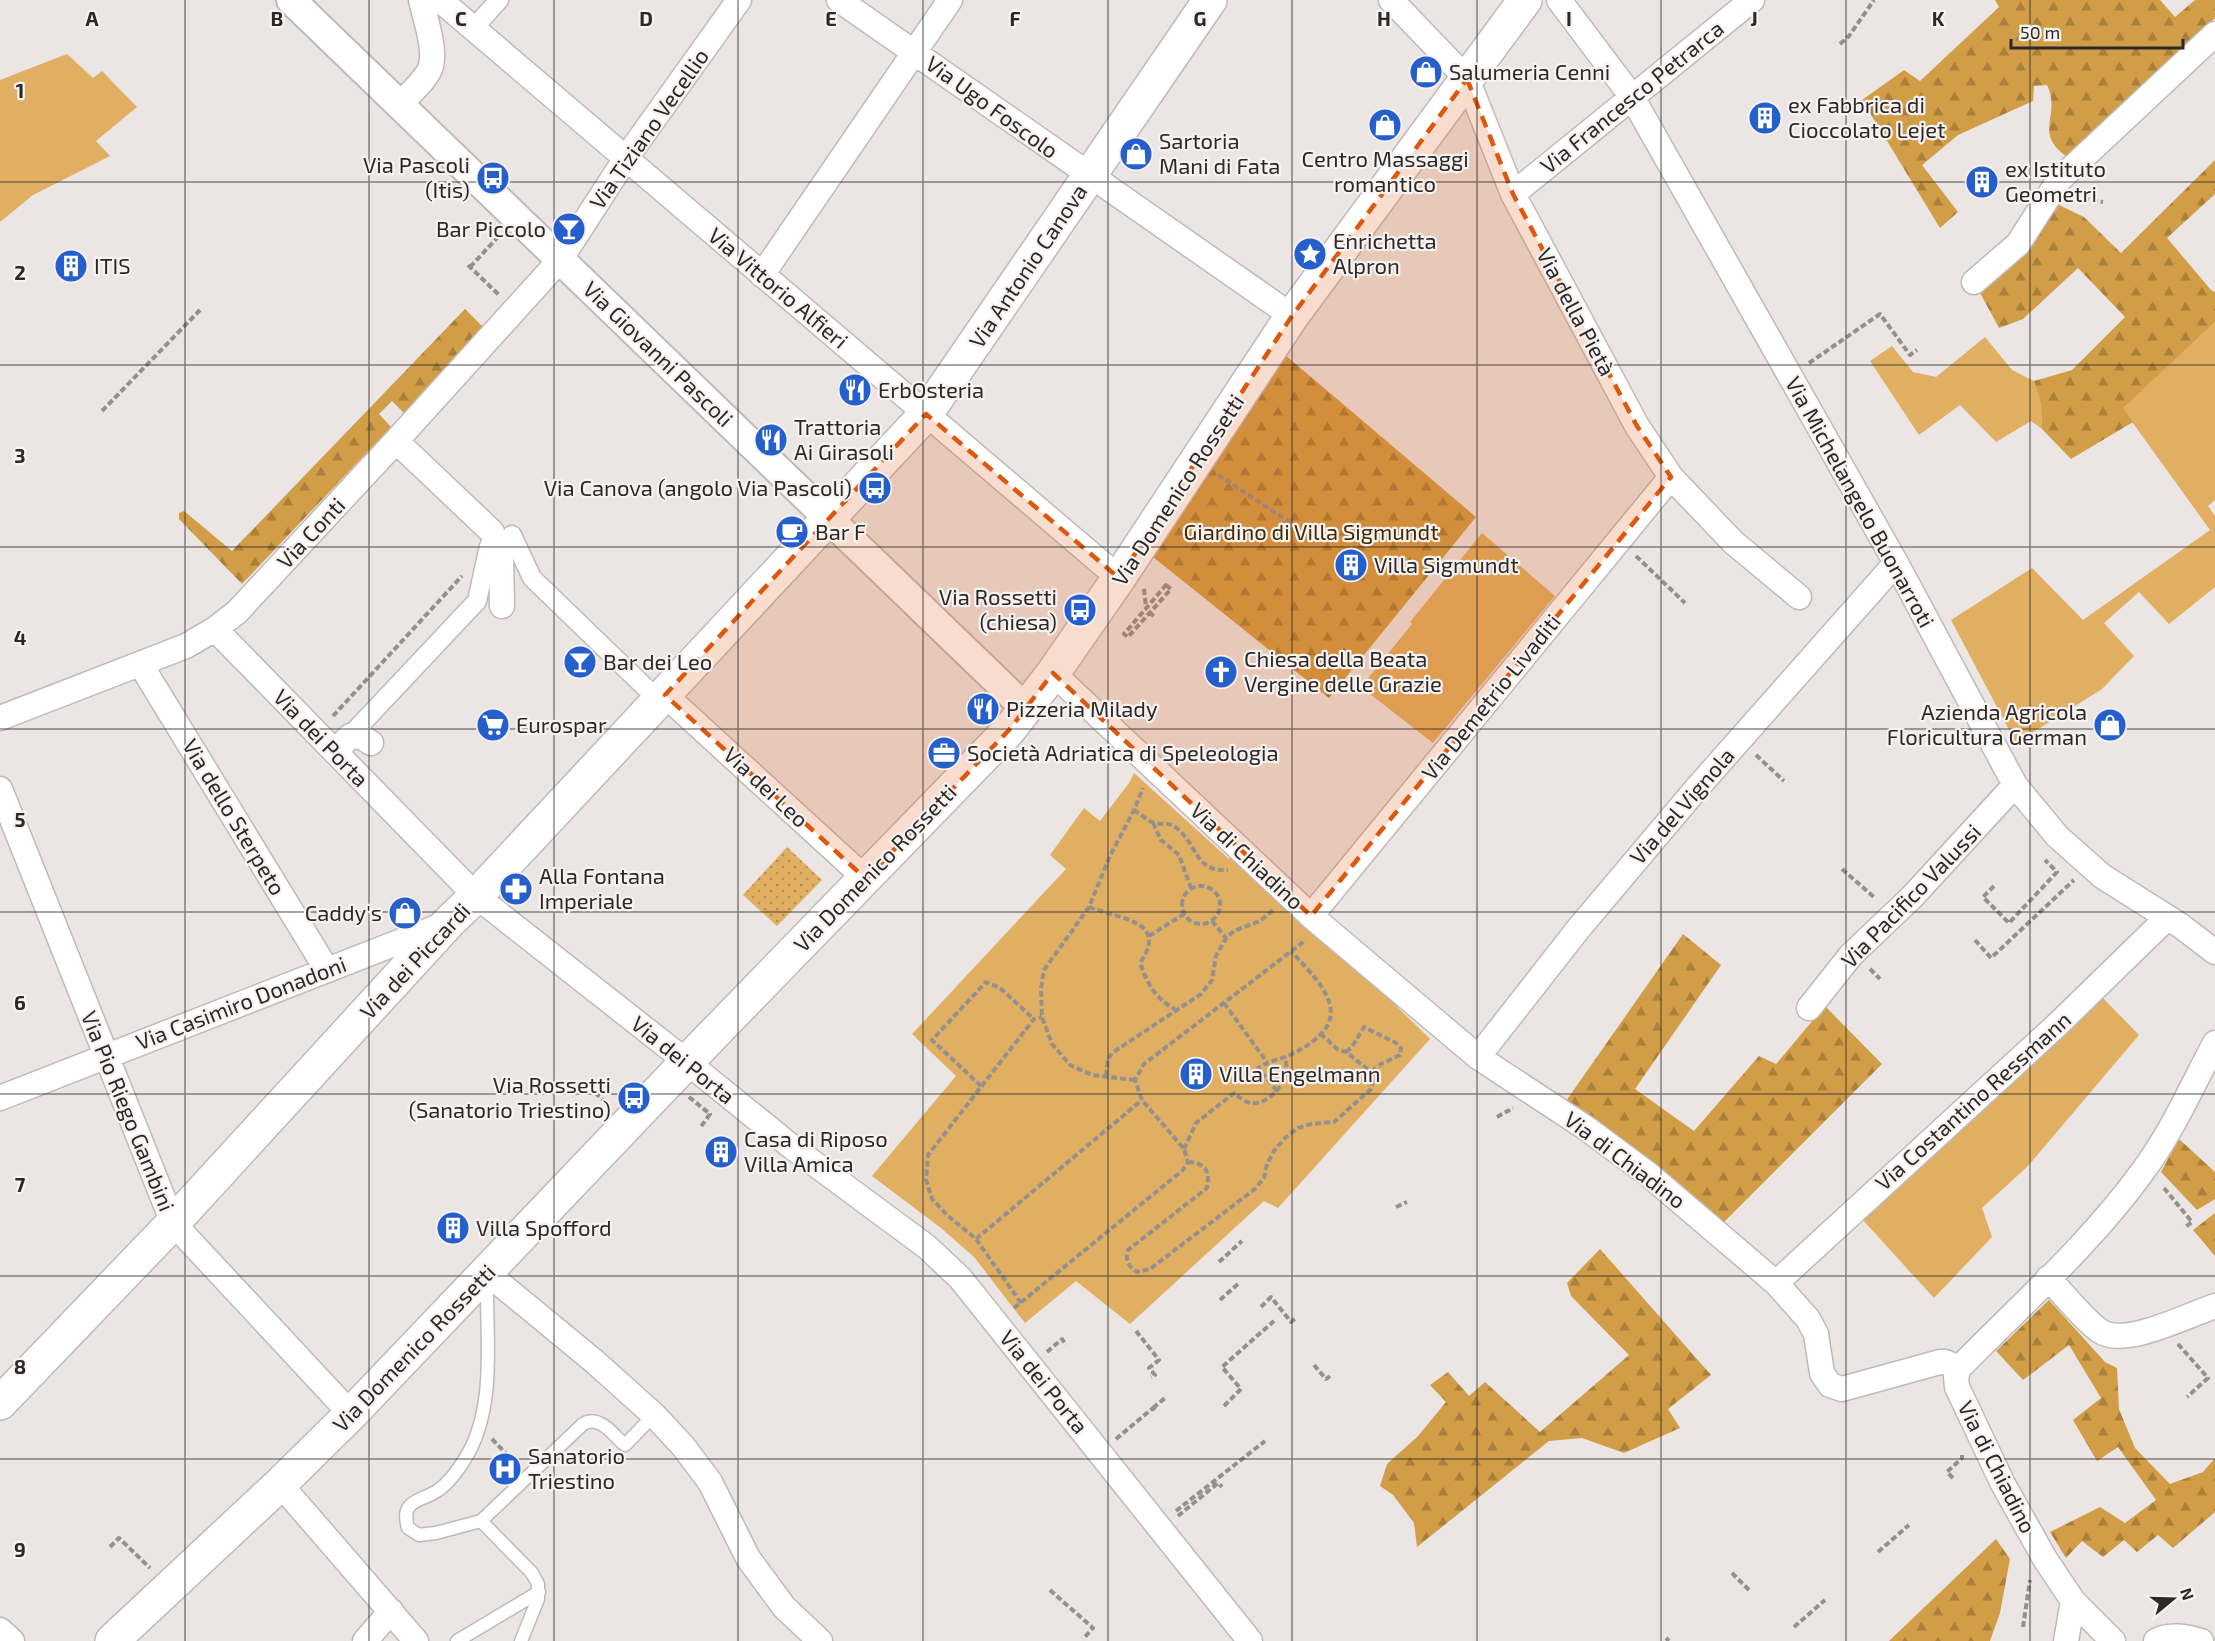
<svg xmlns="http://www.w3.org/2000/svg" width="2215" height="1641" viewBox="0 0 2215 1641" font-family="'Exo 2',sans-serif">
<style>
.green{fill:#e0af62}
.forest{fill:url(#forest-firs)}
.garden{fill:url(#garden-dots)}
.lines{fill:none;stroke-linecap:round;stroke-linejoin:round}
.service-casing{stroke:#bfbab9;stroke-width:15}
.pedestrian-casing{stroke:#bfbab9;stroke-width:21}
.minor-casing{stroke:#bfbab9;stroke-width:27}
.tertiary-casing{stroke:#bfbab9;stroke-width:32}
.secondary-casing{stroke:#bfbab9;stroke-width:36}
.path{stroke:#94908f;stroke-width:4;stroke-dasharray:6 3;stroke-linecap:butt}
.service{stroke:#fff;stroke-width:12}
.pedestrian{stroke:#fff;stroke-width:18}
.minor{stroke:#fff;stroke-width:24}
.tertiary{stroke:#fff;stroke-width:28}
.secondary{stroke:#fff;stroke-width:33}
.marked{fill:#de570d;fill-opacity:0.2;stroke:#de570d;stroke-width:4.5;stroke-dasharray:12 8;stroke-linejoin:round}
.grid{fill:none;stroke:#2a2828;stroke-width:1.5;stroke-opacity:0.55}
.labels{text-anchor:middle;stroke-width:4.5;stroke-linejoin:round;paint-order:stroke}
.poi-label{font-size:22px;fill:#2a2828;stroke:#f8f2f1;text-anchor:start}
.street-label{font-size:22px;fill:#2a2828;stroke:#f8f2f1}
.park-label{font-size:22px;fill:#3e2902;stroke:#f8f2f1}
.grid-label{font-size:20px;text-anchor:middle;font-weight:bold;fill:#2a2828;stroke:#f8f2f1;stroke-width:4.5;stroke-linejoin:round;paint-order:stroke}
</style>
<defs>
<pattern id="forest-firs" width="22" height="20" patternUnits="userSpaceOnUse" patternTransform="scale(1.5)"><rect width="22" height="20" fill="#d19d47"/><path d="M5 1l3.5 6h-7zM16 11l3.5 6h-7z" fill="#aa803b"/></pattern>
<pattern id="garden-dots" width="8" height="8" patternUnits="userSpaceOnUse" patternTransform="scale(1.5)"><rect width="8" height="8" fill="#e0af62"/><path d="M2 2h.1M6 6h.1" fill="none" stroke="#b68e51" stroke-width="1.8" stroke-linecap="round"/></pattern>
</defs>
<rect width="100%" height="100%" fill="#ebe5e4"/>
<!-- green -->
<path class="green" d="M67 54 93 78 102 71 137 107 96 141 110 156 33 195 0 222V80Z
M2215 322V500L2208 506 2215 516V587L2169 624 2139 592 2104 623 2134 656 2102 689 2016 743 1951 620 2032 568 2083 620 2210 530 2122 408Z
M1985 337 2012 370 2034 381 2041 405 2042 429 2031 421 1996 442 1960 405 1919 435 1870 361 1892 346 1913 372 1936 377Z
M1482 533 1555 596 1433 743 1361 687 1412 624 1410 622Z
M1134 773 1229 859 1237 850 1430 1039 1278 1208 1264 1201 1130 1324 1076 1281 1025 1323 974 1257 941 1228 872 1176 956 1076 912 1034 1066 869 1050 855 1084 808 1100 821 1129 783Z
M2100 995 2139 1035 2028 1166 1982 1208 1992 1237 1934 1298 1861 1218Z"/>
<!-- forest -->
<path class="forest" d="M1995 0H2160L2175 17 2195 0H2215V18L2067 157C2032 132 2062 116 2047 85L2034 86 2033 101 1958 135 1922 165 1958 212 1940 228 1862 100 1904 70 1920 81 1999 7Z
M2215 160V194L2167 238 2211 290 2215 292V322L2123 408 2133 422 2071 459 2042 429 2041 405 2034 381 2072 370 2125 317 2078 268 2023 319 1999 328 1979 291 2029 250 2059 205 2084 217 2121 253Z
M465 309 484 328 404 413 392 401 379 414 391 427 242 584 179 519V513L184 511 232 551Z
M1284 354 1476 517 1329 698 1153 557Z
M1683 934 1721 965 1635 1089 1694 1131 1759 1056 1776 1064 1825 1006 1882 1064 1724 1222 1566 1101Z
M2179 1139 2215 1172V1199L2197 1210 2161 1172Z
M2215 1213V1256L2193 1230Z
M1600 1249 1711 1375 1668 1409 1680 1428 1624 1453 1582 1438 1549 1441 1417 1547 1414 1523 1393 1495 1380 1486 1387 1464 1418 1436 1446 1402 1430 1385 1448 1372 1469 1396 1485 1382 1540 1432 1629 1355 1571 1296 1567 1283Z
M2049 1300 2105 1362 2117 1368 2119 1409 2135 1448 2170 1484 2203 1472 2215 1458V1512L2173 1548 2158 1535 2137 1552 2124 1540 2103 1557 2082 1541 2066 1558 2050 1532 2100 1507 2125 1523 2156 1500 2118 1447 2097 1461 2073 1420 2101 1398 2069 1345 2023 1380 1996 1351Z
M1996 1539 2010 1559 2000 1613 1990 1641H1889Z"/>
<!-- garden -->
<path class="garden" d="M787 847 822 880 777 926 743 895Z"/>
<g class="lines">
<!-- service casing -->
<g class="service-casing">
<path id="service" d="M487 1280C486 1335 496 1402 469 1452 461 1466 451 1482 437 1491 419 1502 400 1500 408 1528L419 1535 436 1533 481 1521 583 1424C600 1414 613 1435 625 1445L654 1415
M481 1521 532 1573 538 1584V1599L521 1641
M457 1641 539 1592"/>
</g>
<!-- pedestrian casing -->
<g class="pedestrian-casing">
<path id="pedestrian" d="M480 21 499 0
M512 535 532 578 648 690
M350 736 477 601 489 546"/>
</g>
<!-- minor casing -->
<g class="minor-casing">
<path id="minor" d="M440 0 1119 578
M839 0 1292 316
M1391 0 1467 79 1513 194 1637 426 1671 477 1733 542 1799 597
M1559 0 1632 97 1896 563 2015 785 2057 836 2102 876 2181 926 2215 952
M399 105C409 94 424 82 430 69 437 51 425 18 421 0
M1513 194 1752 0
M762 275 950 0
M1974 282 2018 244 2059 180 2215 34
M396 441 492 532 501 554 502 606
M215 629 476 896 687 1062 792 1147 927 1247 960 1278 1250 1641
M141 665 327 970
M1053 673 1311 916 1440 1025 1478 1057 1586 1128 1648 1174 1776 1283 1808 1319 1816 1334 1822 1373 1830 1385 1842 1389 1940 1362H1945L1959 1368
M665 695 866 879
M0 718 186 646 215 629 237 612 396 441 560 260 626 158 739 0
M335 752 350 736 362 737 371 743
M0 789 173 1223 351 1414
M1311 916 1671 477
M1809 1008 1851 955 1912 897 2015 785
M1478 1057 1579 928 1697 788 1896 563
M0 1098 445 924
M487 1273 595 1362 654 1415 683 1446 710 1482 748 1558 784 1607 820 1641
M2048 1278C2063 1293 2084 1320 2100 1331 2124 1348 2188 1315 2215 1306
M1776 1283 2057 1025 2167 918
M280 1484 416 1641
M0 1630 12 1641
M365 1641 391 1611
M2066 1641 2073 1601
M2113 1641 2073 1601 2045 1559 2003 1484 1957 1387 1956 1377 1959 1368C2021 1305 2091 1243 2143 1171 2172 1132 2192 1086 2215 1043
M2156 1641C2169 1633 2187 1637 2201 1641"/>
</g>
<!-- tertiary casing -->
<g class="tertiary-casing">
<path id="tertiary" d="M291 0 1026 709"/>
</g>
<!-- secondary casing -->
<g class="secondary-casing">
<path id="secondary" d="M0 1403 173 1223 449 922 476 896 926 414 1210 0
M112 1641 280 1484 351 1414 704 1044 1009 730 1053 673 1119 578 1292 316 1525 0"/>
</g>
<!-- path -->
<path class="path" d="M1840 44 1849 36 1874 0
M2075 194 2090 200 2103 202
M468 265 499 295
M470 267 499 236
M1809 363 1880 314 1910 355 1917 350
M102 411 200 310
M1218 475 1320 542
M1636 556 1685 603
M1166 585 1171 589 1128 637 1124 634Z
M1144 589 1146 608
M1149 612 1155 617
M333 716 462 576
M1756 755 1784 781
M1134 810C1140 814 1148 821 1154 823 1166 825 1170 821 1180 831 1198 848 1196 872 1228 870
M1153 823 1161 840 1179 855 1191 888
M1842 869 1875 898
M1994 886 1983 897 2009 923 2057 872 2045 860
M1182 905a19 19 0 1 1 38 0a19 19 0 1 1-38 0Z
M1089 907C1118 919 1170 920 1140 963 1148 985 1155 998 1176 1010
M1212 921 1226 938
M1149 936 1184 914
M1975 940 1991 958 2074 880
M1870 969 1880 979
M1224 1003 1267 1062
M1346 1052 1352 1047 1364 1027 1396 1043 1401 1048 1400 1055 1381 1064 1371 1072
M1106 1076 1108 1059 1112 1053 1201 994 1212 980 1216 956 1226 938 1234 931 1260 921 1273 910
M1135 1080 1092 1075 1070 1065 1052 1044 1042 1017 1041 989 1044 970 1089 907 1110 856 1134 810 1143 788
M981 1086 932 1040 986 982 1000 988 1034 1019
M588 1087 608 1104
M1277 1091 1258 1068C1269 1061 1281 1059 1292 1054 1357 1021 1329 992 1291 951
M689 1097 710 1114 700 1128
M1497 1117 1513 1108
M1184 1149 1196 1123 1234 1093C1239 1097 1243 1101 1250 1103 1266 1106 1285 1086 1286 1071 1287 1067 1286 1062 1285 1057
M1188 1162C1206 1163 1210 1171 1207 1188L1128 1250C1125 1260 1128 1266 1137 1272L1150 1269 1255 1189 1264 1178 1267 1164 1274 1151 1285 1138 1298 1128 1311 1124 1334 1122 1371 1089 1373 1078 1371 1072 1346 1052 1337 1049 1322 1035
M2164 1188 2192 1222 2184 1228
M1396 1207 1407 1202
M976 1239 1142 1100
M1219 1262 1242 1241
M1220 1300 1239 1283
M1021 1303 976 1239 947 1215 932 1199 926 1180 928 1155 1034 1019 1042 1017
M1261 1307 1271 1297 1291 1322 1297 1317
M1014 1308 1183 1170 1188 1162 1184 1149 1142 1100 1135 1080 1144 1064 1306 940
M1136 1331 1159 1360 1149 1368 1155 1375 1151 1377
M2178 1344 2208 1378 2187 1397
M1047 1352 1062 1339 1066 1345
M1314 1365 1326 1379 1330 1376
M1224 1406 1241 1389 1222 1367 1274 1321
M1153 1408 1165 1398
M492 1439 518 1466
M1116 1439 1153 1408 1156 1412
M1953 1478 1947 1472 1962 1458V1455
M1176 1511 1265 1441
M1178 1516 1218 1483 1222 1487
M110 1547 119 1538 150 1568
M1878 1552 1909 1525
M1732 1573 1750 1591
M1050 1590 1093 1628 1083 1639
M1794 1627 1825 1600
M2023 1627 2030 1580
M1666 1638 1669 1641"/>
<!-- service -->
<use href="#service" class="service"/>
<!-- pedestrian -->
<use href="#pedestrian" class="pedestrian"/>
<!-- minor -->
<use href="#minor" class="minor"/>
<!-- tertiary -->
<use href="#tertiary" class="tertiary"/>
<!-- secondary -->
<use href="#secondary" class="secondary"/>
</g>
<!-- marked area -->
<path class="marked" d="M1467 79 1513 194 1637 426 1671 477 1311 916 1053 673 1009 730 866 879 665 695 926 414 1119 578 1292 316Z"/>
<!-- grid -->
<path class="grid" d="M185 0V1641M369 0V1641M554 0V1641M738 0V1641M923 0V1641M1108 0V1641M1292 0V1641M1477 0V1641M1661 0V1641M1846 0V1641M2030 0V1641M0 182H2215M0 365H2215M0 547H2215M0 729H2215M0 912H2215M0 1094H2215M0 1276H2215M0 1459H2215"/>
<!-- icons -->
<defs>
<g id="shop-disc" transform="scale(1.725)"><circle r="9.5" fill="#255fcc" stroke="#f8f2f1"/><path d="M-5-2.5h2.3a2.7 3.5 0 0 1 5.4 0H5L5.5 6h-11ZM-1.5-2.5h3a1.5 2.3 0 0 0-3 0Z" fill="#fff"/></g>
<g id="building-disc" transform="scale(1.725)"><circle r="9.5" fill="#255fcc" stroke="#f8f2f1"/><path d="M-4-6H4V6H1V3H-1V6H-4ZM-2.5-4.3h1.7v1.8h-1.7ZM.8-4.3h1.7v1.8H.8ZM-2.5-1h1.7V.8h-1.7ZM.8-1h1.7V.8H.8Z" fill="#fff"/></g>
<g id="bus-disc" transform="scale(1.725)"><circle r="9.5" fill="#255fcc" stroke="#f8f2f1"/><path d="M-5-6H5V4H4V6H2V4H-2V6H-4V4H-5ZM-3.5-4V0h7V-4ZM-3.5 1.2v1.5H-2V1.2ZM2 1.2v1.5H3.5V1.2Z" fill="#fff"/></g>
<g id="bar-disc" transform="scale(1.725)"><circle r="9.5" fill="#255fcc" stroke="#f8f2f1"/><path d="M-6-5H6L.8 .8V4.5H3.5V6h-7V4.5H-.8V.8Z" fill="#fff"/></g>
<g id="sight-disc" transform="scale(1.725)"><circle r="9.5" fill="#255fcc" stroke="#f8f2f1"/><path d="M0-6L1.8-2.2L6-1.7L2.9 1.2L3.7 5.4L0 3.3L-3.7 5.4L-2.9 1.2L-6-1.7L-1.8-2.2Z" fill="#fff"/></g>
<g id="restaurant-disc" transform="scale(1.725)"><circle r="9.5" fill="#255fcc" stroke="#f8f2f1"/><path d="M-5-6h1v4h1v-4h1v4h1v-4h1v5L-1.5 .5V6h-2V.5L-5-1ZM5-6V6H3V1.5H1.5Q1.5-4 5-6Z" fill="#fff"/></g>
<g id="cafe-disc" transform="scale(1.725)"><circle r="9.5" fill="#255fcc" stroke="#f8f2f1"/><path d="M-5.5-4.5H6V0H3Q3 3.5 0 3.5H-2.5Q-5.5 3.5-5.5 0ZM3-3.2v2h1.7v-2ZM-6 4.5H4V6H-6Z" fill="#fff"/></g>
<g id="church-disc" transform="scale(1.725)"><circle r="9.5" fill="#255fcc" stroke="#f8f2f1"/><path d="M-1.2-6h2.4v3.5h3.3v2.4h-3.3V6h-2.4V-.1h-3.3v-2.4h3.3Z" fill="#fff"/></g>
<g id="supermarket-disc" transform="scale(1.725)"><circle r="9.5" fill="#255fcc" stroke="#f8f2f1"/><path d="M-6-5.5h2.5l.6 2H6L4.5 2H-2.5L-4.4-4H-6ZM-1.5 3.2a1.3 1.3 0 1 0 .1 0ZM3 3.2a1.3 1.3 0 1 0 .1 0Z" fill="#fff"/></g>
<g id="office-disc" transform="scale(1.725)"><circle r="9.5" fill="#255fcc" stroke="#f8f2f1"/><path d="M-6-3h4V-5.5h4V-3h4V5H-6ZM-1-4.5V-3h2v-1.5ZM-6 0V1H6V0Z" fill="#fff"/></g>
<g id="pharmacy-disc" transform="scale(1.725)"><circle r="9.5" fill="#255fcc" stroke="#f8f2f1"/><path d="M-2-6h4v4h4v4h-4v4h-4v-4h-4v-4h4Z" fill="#fff"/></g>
<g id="hospital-disc" transform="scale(1.725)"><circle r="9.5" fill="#255fcc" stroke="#f8f2f1"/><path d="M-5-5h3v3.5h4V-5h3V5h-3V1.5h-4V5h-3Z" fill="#fff"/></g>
</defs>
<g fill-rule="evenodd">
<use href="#shop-disc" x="1426" y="72"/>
<use href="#building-disc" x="1765" y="118"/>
<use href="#shop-disc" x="1385" y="125"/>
<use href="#shop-disc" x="1136" y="154"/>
<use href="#bus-disc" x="493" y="178"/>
<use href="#building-disc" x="1982" y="182"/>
<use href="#bar-disc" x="569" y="229"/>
<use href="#sight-disc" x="1310" y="254"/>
<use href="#building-disc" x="71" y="266"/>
<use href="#restaurant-disc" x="855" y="390"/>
<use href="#restaurant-disc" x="771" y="440"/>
<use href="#bus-disc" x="875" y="488"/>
<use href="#cafe-disc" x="792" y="532"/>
<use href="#building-disc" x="1351" y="565"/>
<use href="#bus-disc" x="1080" y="610"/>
<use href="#bar-disc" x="580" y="662"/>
<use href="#church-disc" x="1221" y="672"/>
<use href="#restaurant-disc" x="983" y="709"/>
<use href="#supermarket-disc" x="493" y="725"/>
<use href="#shop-disc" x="2110" y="725"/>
<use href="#office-disc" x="944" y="753"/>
<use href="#pharmacy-disc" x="516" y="889"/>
<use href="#shop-disc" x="405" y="913"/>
<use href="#building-disc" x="1196" y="1074"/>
<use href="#bus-disc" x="634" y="1098"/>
<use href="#building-disc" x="721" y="1152"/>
<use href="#building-disc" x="453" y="1228"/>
<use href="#hospital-disc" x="505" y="1469"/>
</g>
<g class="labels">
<!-- poi labels -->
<g class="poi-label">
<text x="1449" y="80">Salumeria Cenni</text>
<text x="1788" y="113">ex Fabbrica di<tspan x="1788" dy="25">Cioccolato Lejet</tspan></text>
<text x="1159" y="149">Sartoria<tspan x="1159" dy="25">Mani di Fata</tspan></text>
<text x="1385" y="167" text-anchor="middle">Centro Massaggi<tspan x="1385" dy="25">romantico</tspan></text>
<text x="470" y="173" text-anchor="end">Via Pascoli<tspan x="470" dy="25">(Itis)</tspan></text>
<text x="2005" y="177">ex Istituto<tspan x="2005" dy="25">Geometri</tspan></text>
<text x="546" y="237" text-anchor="end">Bar Piccolo</text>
<text x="1333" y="249">Enrichetta<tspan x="1333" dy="25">Alpron</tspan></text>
<text x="94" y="274">ITIS</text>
<text x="878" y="398">ErbOsteria</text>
<text x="794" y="435">Trattoria<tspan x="794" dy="25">Ai Girasoli</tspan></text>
<text x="852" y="496" text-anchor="end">Via Canova (angolo Via Pascoli)</text>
<text x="815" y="540">Bar F</text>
<text x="1374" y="573">Villa Sigmundt</text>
<text x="1057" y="605" text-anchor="end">Via Rossetti<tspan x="1057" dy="25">(chiesa)</tspan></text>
<text x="1244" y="667">Chiesa della Beata<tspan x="1244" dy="25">Vergine delle Grazie</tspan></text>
<text x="603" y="670">Bar dei Leo</text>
<text x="1006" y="717">Pizzeria Milady</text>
<text x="2087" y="720" text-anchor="end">Azienda Agricola<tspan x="2087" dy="25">Floricultura German</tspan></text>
<text x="516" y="733">Eurospar</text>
<text x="967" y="761">Società Adriatica di Speleologia</text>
<text x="539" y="884">Alla Fontana<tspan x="539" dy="25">Imperiale</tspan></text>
<text x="382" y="921" text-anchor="end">Caddy's</text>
<text x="1219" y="1082">Villa Engelmann</text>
<text x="611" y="1093" text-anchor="end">Via Rossetti<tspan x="611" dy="25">(Sanatorio Triestino)</tspan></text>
<text x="744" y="1147">Casa di Riposo<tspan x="744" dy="25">Villa Amica</tspan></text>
<text x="476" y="1236">Villa Spofford</text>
<text x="528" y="1464">Sanatorio<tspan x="528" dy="25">Triestino</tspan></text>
</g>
<!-- street labels -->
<g class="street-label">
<text transform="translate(1632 97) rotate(-39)" y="8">Via Francesco Petrarca</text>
<text transform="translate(992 107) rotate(36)" y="8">Via Ugo Foscolo</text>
<text transform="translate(649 129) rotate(-55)" y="8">Via Tiziano Vecellio</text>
<text transform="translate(1028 266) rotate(-56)" y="8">Via Antonio Canova</text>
<text transform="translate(778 288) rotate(40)" y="8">Via Vittorio Alfieri</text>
<text transform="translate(1576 312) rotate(62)" y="8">Via della Pietà</text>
<text transform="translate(658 354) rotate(44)" y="8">Via Giovanni Pascoli</text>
<text transform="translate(1178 490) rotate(-57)" y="8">Via Domenico Rossetti</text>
<text transform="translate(1860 502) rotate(61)" y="8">Via Michelangelo Buonarroti</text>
<text transform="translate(311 533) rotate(-47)" y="8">Via Conti</text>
<text transform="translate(1491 697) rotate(-51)" y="8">Via Demetrio Livaditi</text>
<text transform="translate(321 738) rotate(46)" y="8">Via dei Porta</text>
<text transform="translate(766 787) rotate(43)" y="8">Via dei Leo</text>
<text transform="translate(1682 806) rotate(-49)" y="8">Via del Vignola</text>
<text transform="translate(234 817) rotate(59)" y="8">Via dello Sterpeto</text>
<text transform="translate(1247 856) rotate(43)" y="8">Via di Chiadino</text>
<text transform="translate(875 868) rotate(-46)" y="8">Via Domenico Rossetti</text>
<text transform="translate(1911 896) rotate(-46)" y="8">Via Pacifico Valussi</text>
<text transform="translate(415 961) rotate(-47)" y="8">Via dei Piccardi</text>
<text transform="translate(241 1003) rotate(-21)" y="8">Via Casimiro Donadoni</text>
<text transform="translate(683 1060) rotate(39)" y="8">Via dei Porta</text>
<text transform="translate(1973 1101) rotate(-42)" y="8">Via Costantino Ressmann</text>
<text transform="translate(128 1111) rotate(68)" y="8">Via Pio Riego Gambini</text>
<text transform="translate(1625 1160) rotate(37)" y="8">Via di Chiadino</text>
<text transform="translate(414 1348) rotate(-46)" y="8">Via Domenico Rossetti</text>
<text transform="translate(1044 1382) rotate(51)" y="8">Via dei Porta</text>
<text transform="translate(1997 1467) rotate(63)" y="8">Via di Chiadino</text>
</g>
<!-- park labels -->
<g class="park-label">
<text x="1311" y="540">Giardino di Villa Sigmundt</text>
</g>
</g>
<g class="grid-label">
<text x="92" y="26">A</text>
<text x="277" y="26">B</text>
<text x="461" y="26">C</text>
<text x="646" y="26">D</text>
<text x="831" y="26">E</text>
<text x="1015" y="26">F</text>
<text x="1200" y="26">G</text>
<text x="1384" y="26">H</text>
<text x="1569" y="26">I</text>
<text x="1754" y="26">J</text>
<text x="1938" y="26">K</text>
<text x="20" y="98">1</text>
<text x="20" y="280">2</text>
<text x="20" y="463">3</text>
<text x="20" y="645">4</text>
<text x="20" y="827">5</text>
<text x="20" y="1010">6</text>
<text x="20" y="1192">7</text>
<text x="20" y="1374">8</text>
<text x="20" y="1557">9</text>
</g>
<!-- north arrow -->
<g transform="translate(2173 1599) rotate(71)" stroke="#f8f2f1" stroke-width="4.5" paint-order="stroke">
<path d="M0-4.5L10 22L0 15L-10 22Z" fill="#2a2828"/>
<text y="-9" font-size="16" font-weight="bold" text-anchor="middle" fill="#2a2828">N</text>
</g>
<!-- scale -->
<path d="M2011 39v9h172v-9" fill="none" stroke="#2a2828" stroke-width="3"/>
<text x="2020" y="39" font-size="18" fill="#2a2828" stroke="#f8f2f1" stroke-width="4.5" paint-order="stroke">50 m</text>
</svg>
